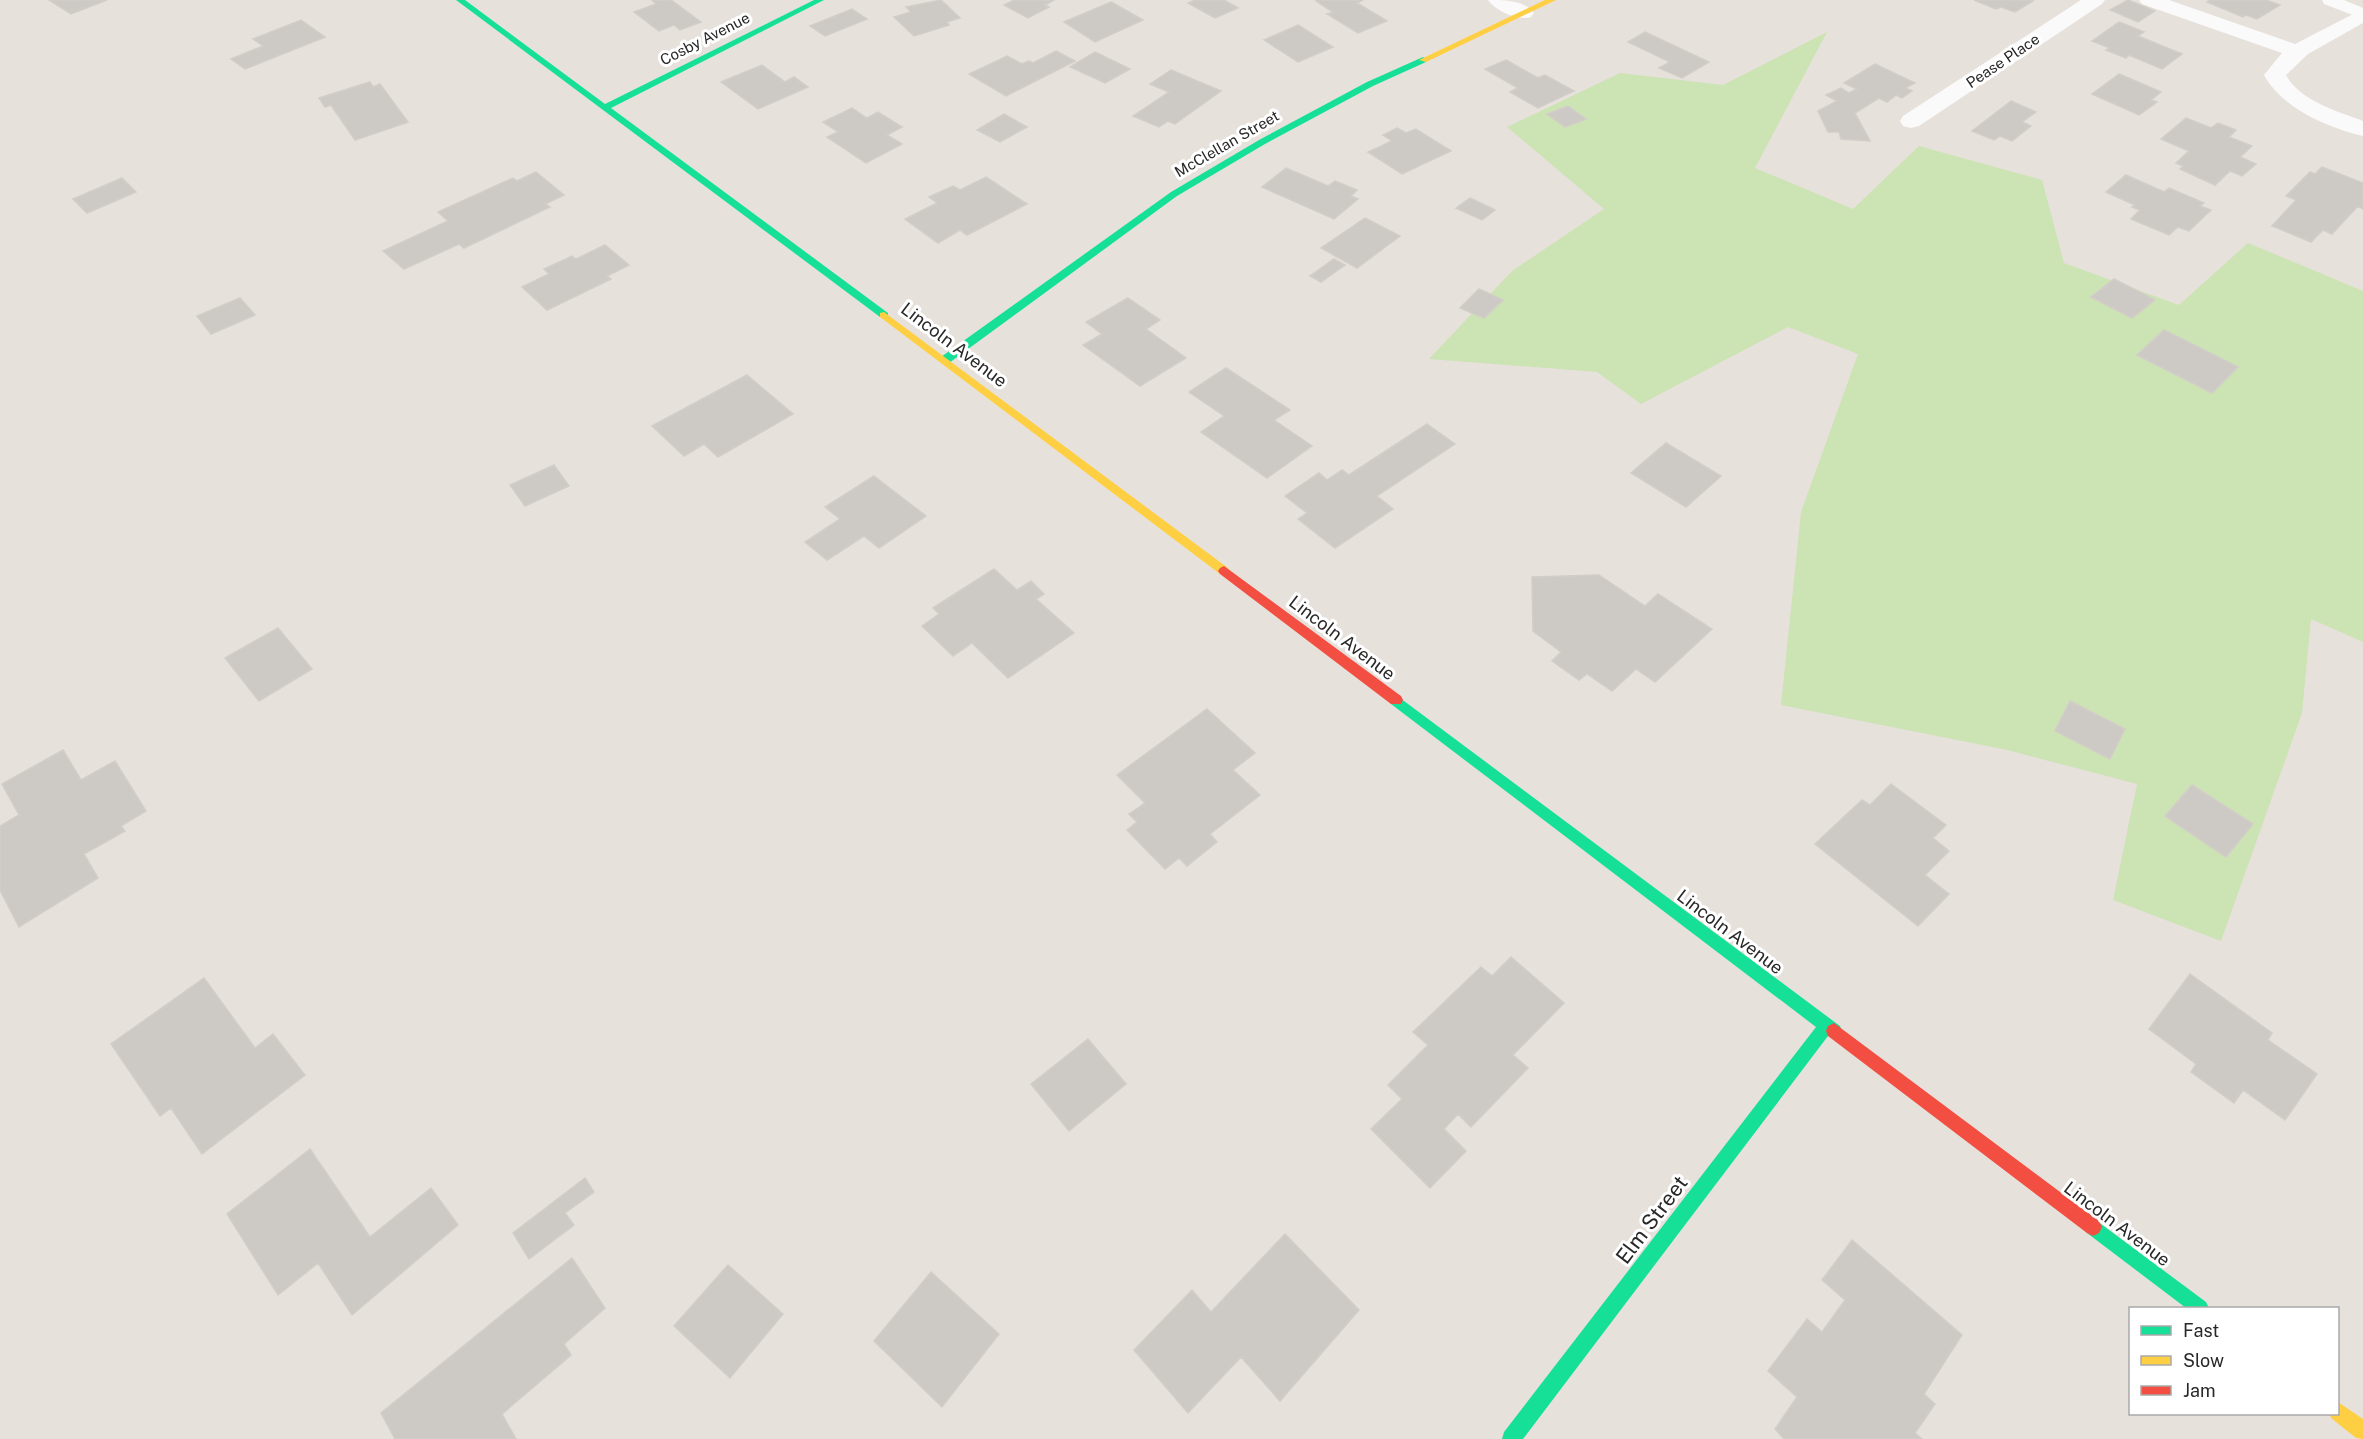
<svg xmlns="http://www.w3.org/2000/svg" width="2363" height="1439" viewBox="0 0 2363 1439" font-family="'Public Sans',sans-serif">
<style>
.green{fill:#cce3b3}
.building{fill:#cdcac6;stroke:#d2cdc8;stroke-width:1.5}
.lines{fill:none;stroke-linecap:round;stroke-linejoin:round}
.lane{fill:#fbfafa;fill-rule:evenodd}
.street{fill:#fbfafa;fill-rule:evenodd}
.fast{fill:#16e098;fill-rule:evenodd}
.slow{fill:#ffcf43;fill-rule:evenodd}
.jam{fill:#f24e42;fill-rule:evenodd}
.labels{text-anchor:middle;stroke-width:6;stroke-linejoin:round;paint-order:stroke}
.far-street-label{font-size:15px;fill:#282828;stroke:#fff}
.street-label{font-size:18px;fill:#282828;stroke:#fff}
.near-street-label{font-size:21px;fill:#282828;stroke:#fff}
</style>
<rect width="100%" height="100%" fill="#e7e1dc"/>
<!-- green -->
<path class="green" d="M1827 32 1755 168 1853 209 1919 146 2042 180 2064 263 2179 305 2248 243 2363 291V642L2311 619 2302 713 2221 941 2113 900 2137 784 2007 750 1781 705 1801 512 1858 354 1788 327 1641 404 1597 372 1429 359 1512 271 1604 209 1507 127 1620 73 1723 85Z"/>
<!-- building -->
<path class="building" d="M49 0H107L71 14Z
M652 0H671L701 22 680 30 674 25 659 31 634 12 656 4Z
M941 0 960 18 947 22 949 25 914 36 894 17 911 12 906 7Z
M1014 0H1054L1045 5 1049 7 1028 18 1004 5Z
M1195 0H1224L1238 8 1215 18 1188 3Z
M1319 0H1363L1357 3 1387 21 1358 33 1327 14 1333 12 1316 1Z
M1974 0H2030L2033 1 2015 12 2001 7 1996 9Z
M2128 0 2155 11 2138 22 2110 10Z
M2210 0H2266L2280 5 2257 19 2246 15 2243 17 2207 2Z
M1111 2 1143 20 1095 42 1064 22Z
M852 9 867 19 825 36 810 26Z
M301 20 325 37 245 69 231 59 263 46 253 39Z
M2119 22 2144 32 2138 36 2182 54 2162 69 2129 55 2126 58 2106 50 2110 48 2092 41Z
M1298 25 1333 47 1298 62 1264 40Z
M1645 32 1709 62 1682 78 1659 68 1670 62 1628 42Z
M1056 51 1075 61 1006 96 969 74 1007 56 1022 64 1029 61 1033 63Z
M1095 52 1130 69 1105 83 1070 67Z
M1506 60 1538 78 1545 75 1574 91 1538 108 1510 92 1518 88 1485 69Z
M1875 64 1915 83 1905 88 1912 91 1902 98 1896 95 1887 102 1879 98 1855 113 1870 141 1841 139 1839 132H1828L1818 111 1837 101 1826 95 1841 88 1849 93 1857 89 1844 83Z
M762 65 785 82 794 77 808 87 758 109 721 82Z
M1171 70 1221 91 1175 124 1168 121 1159 127 1133 116 1169 92 1150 84Z
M2119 74 2161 92 2151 100 2157 102 2139 115 2092 94Z
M370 82 373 87 380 84 408 122 355 140 331 105 325 107 319 98Z
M2011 101 2036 112 2022 122 2031 126 2012 141 2000 136 1994 140 1972 131Z
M1568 106 1586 119 1565 127 1547 114Z
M852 108 867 118 878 112 902 127 887 135 902 144 866 163 827 137 838 132 823 122Z
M1004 114 1027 127 1000 142 977 130Z
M2186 118 2211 128 2218 123 2236 130 2229 137 2252 146 2240 157 2256 164 2242 176 2230 171 2215 185 2180 169 2183 166 2176 163 2189 151 2161 139Z
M1397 128 1406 133 1416 129 1451 151 1402 174 1368 152 1392 141 1383 135Z
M2322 167 2363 183V209L2358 206 2332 234 2323 230 2311 242 2272 226 2296 200 2286 196 2310 172 2315 174Z
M1286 168 1328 186 1335 181 1357 190 1351 196 1358 199 1334 219 1262 187Z
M536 172 564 195 545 204 550 207 464 248 459 244 404 269 383 251 448 221 438 212 513 178 517 181Z
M2126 175 2164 192 2169 188 2204 203 2200 206 2211 210 2189 231 2178 227 2169 235 2131 219 2140 210 2132 207 2135 205 2106 192Z
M986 177 1027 204 967 235 960 230 938 243 905 219 937 203 929 197 953 186 960 190Z
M122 178 136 192 87 213 73 199Z
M1470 198 1495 210 1482 220 1456 208Z
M1365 218 1400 236 1357 268 1321 248Z
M605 245 629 265 607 276 611 279 547 310 522 287 549 274 544 269 572 256 576 259Z
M1334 259 1345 265 1321 282 1310 276Z
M2114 279 2155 300 2132 318 2091 297Z
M1479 289 1503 300 1484 318 1460 308Z
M240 298 255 315 211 334 197 316Z
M1128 298 1160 320 1146 329 1186 358 1140 386 1083 345 1102 334 1086 322Z
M2164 330 2238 367 2212 393 2137 355Z
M1226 368 1290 410 1274 420 1312 446 1267 478 1201 432 1224 416 1189 392Z
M747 375 793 414 718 457 704 444 684 456 652 426Z
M1427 424 1455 444 1377 496 1393 509 1335 548 1298 519 1307 513 1285 496 1319 473 1327 480 1342 470 1349 475Z
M1666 443 1721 476 1686 507 1631 473Z
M554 465 569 486 525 506 510 485Z
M874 476 926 516 879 548 864 536 827 560 805 542 840 519 825 507Z
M994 569 1017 590 1031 581 1044 594 1036 599 1074 633 1008 678 972 643 953 656 922 626 939 614 933 608Z
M1599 575 1645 606 1658 594 1712 629 1655 682 1636 669 1612 691 1587 674 1579 680 1552 661 1561 652 1533 631 1532 577Z
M278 628 312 669 259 701 225 658Z
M2070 701 2125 729 2110 759 2055 731Z
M1207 709 1255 753 1233 770 1260 795 1210 834 1217 842 1187 866 1179 858 1165 869 1127 830 1137 822 1129 814 1145 803 1117 775Z
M63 750 81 780 115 761 146 811 121 826 125 831 84 854 98 878 19 927 0 890V826L19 815 2 784Z
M1891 784 1946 825 1933 838 1949 851 1925 875 1949 894 1918 926 1815 844 1862 800 1870 805Z
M2192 785 2253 824 2226 857 2165 816Z
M1511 957 1564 1003 1513 1055 1528 1068 1471 1127 1458 1114 1444 1129 1466 1151 1430 1188 1371 1129 1402 1099 1388 1085 1428 1045 1413 1032 1481 967 1492 976Z
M2190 974 2272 1033 2268 1040 2317 1074 2285 1120 2243 1090 2234 1103 2191 1072 2196 1064 2149 1029Z
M204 978 255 1048 273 1034 305 1075 202 1154 171 1108 160 1116 111 1044Z
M1088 1039 1126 1084 1069 1131 1031 1084Z
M310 1149 370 1237 431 1188 458 1225 352 1315 318 1263 278 1295 227 1214Z
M585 1178 594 1192 565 1213 574 1225 529 1259 513 1233Z
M1285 1234 1359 1310 1280 1401 1241 1357 1188 1413 1134 1350 1192 1290 1211 1312Z
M1852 1240 1962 1335 1924 1394 1935 1404 1915 1433 1922 1439H1784L1775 1429 1797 1397 1768 1371 1807 1319 1822 1332 1845 1300 1822 1280Z
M572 1258 605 1308 564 1344 571 1355 502 1414 516 1439H395L381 1413Z
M728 1265 783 1314 730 1378 674 1326Z
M931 1272 999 1334 942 1407 874 1341Z"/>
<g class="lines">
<!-- lane -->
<path class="lane" d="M2322 0H2344L2363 8V19L2324 4Z"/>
<!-- street -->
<path class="street" d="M1488 0C1504 0 1524 0 1534 13L1531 17C1518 21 1496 11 1488 0Z
M2081 0H2105L2102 4 1919 126 1911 128 1903 126 1900 121 1903 116Z
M2139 0H2169L2295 44 2363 9V23L2308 54 2286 75C2300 101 2337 111 2363 121V136C2327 127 2283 109 2264 75L2282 53 2142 4Z"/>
<!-- fast -->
<path class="fast" d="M456 0H465L605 104 814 0H824L611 108 888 313V317H880Z
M1423 57 1427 60 1426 62 1373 86 1265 144 1177 196 949 363H941V357L1171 192 1259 140 1367 82Z
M1396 695 1840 1026 1842 1031 1840 1036 1834 1039 1828 1036 1523 1439H1502L1504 1432 1816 1027 1391 704 1389 700 1391 696Z
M2093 1218 2206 1302 2209 1308H2186L2087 1233 2084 1227 2087 1221Z"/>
<!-- slow -->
<path class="slow" d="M1545 0H1556L1426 62 1419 60Z
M884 312 1228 568 1230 571 1228 574H1220L880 317V313Z
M2338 1402 2363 1419V1439L2356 1438 2331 1418 2330 1414H2338Z"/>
<!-- jam -->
<path class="jam" d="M1224 566 1401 696 1403 700 1401 704H1391L1220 574 1218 571 1220 568Z
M1834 1023 2099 1221 2102 1227 2099 1233 2093 1236 2087 1233 1828 1036 1826 1031 1828 1026Z"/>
</g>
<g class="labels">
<!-- far-street labels -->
<g class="far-street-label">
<text transform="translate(705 39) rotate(-27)" y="5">Cosby Avenue</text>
<text transform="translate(2003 61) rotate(-34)" y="5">Pease Place</text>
<text transform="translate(1227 144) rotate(-30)" y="5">McClellan Street</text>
</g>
<!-- street labels -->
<g class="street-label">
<text transform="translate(954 345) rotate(37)" y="6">Lincoln Avenue</text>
<text transform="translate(1342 638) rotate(37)" y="6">Lincoln Avenue</text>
<text transform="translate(1730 932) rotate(37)" y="6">Lincoln Avenue</text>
<text transform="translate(2117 1224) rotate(37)" y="6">Lincoln Avenue</text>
</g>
<!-- near-street labels -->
<g class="near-street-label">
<text transform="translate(1652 1220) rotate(-53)" y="7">Elm Street</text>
</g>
</g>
<!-- legend -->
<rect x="2129" y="1307" width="210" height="108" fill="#ffffff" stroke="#a9a9a9" stroke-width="1.5"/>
<rect x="2141" y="1326" width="30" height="9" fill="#16e098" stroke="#a9a9a9" stroke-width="1.5"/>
<text x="2183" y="1337" font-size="18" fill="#282828">Fast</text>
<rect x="2141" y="1356" width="30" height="9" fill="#ffcf43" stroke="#a9a9a9" stroke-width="1.5"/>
<text x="2183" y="1367" font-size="18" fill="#282828">Slow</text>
<rect x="2141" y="1386" width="30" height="9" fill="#f24e42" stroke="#a9a9a9" stroke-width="1.5"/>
<text x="2183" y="1397" font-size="18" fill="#282828">Jam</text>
</svg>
